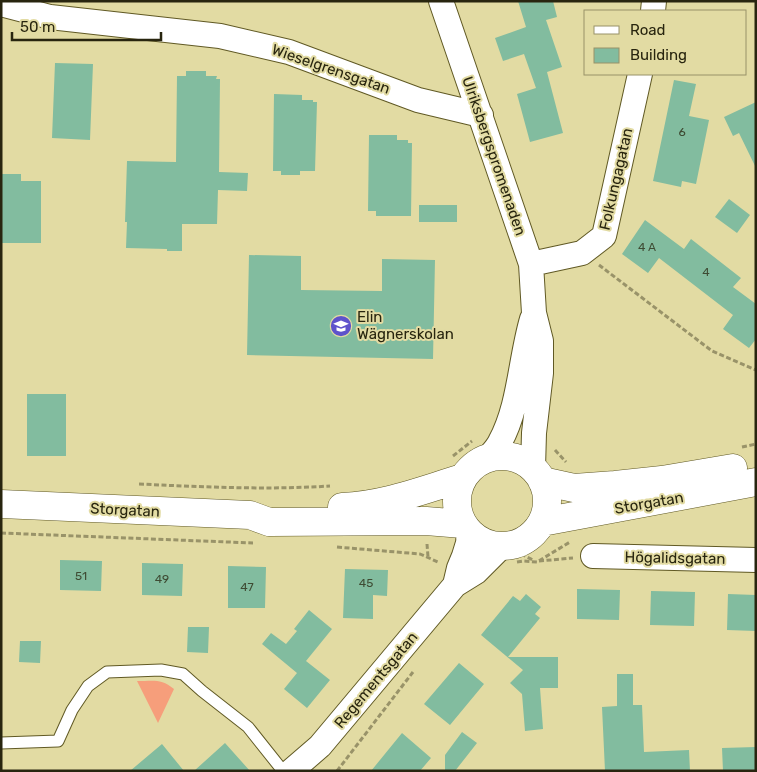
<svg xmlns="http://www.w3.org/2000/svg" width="757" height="772" viewBox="0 0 757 772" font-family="Rubik,sans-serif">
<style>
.green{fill:#f69e7b}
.building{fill:#82bc9f}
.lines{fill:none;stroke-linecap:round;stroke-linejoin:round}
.service-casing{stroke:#605924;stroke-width:13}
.minor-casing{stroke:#605924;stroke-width:26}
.secondary-casing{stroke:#605924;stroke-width:29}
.path{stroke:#999369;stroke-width:3;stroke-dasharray:5 2.5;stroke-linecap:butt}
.service{stroke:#fff;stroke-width:11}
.minor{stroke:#fff;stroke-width:24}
.secondary{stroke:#fff;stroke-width:28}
.labels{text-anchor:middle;stroke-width:4;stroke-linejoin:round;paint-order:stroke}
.number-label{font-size:12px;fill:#3e4b33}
.street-label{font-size:15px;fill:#28250f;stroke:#e2dba3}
.poi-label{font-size:15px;fill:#28250f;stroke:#e2dba3;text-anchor:start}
</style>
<rect width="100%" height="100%" fill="#e2dba3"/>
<!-- green -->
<path class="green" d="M137 681C153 681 161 678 174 689L158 723Z"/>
<!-- building -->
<path class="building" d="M518 1H553L557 17 546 20 562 67 547 72 563 133 530 142 517 94 536 88 524 54 503 61 495 38 526 27Z
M55 63 93 64 90 140 52 138Z
M186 71H206V76H217L216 79H220L219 172 248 173 247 191 218 190 217 224H182V251H167V249L126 248 127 222H125L127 161 176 162 177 76H186Z
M674 80 696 84 689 116 709 120 696 184 682 181 681 187 653 181Z
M274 94 302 95V100H313V102H317L315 171H300V175H281V171H273Z
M756 102V168L739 133 733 136 724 117Z
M369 135H397V140H408V143H412L411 216H376V211H368Z
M1 174H21V181H41V243H1Z
M729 199 750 215 737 233 715 217Z
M419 205H457V222H419Z
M645 220 684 249 691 239 741 278 733 287 756 304V339L749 348 723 329 733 315 659 258 648 273 622 254Z
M249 255 301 256V290L382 291V259L435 260 433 359 247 355Z
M27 394H66V456H27Z
M60 560 102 561 101 591 60 590Z
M142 563 183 564 182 596 142 595Z
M228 566 266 567 265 608H228Z
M345 569 388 570 387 596 373 595V619L343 618Z
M577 589 620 590 619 620 577 619Z
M651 591 695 592 694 626 650 625Z
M526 594 541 607 535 614 540 618 508 657H558V688H540L543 729 525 731 522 694 510 683 523 670 481 635 513 596 520 601Z
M728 594 756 595V631L727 630Z
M309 610 332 629 306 661 330 680 307 708 284 689 297 673 262 644 271 633 286 644 297 631 294 629Z
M188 627H209L208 653 187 652Z
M20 641H41L40 663 19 662Z
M459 663 484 684 450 725 424 704Z
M617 674H633V705H642L644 752 689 750 690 771H605L602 707 617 706Z
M462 732 477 743 455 771H445V755Z
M402 733 431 758 420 771H371Z
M225 743 250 771H194Z
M162 744 184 771H130Z
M756 747V771H723L722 748Z"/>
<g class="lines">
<!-- service casing -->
<g class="service-casing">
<path id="service" d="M1 743 58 741 72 710 88 686 107 672 161 670 183 674 202 691 248 727 283 771"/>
</g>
<!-- minor casing -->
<g class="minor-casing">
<path id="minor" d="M441 1 531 264 534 313 541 341V373L534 433 533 468
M1 4 50 17 220 36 289 52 418 100 481 115
M653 11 654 1
M531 264 582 253 604 236 640 74
M488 458C492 453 497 448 500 442 520 405 520 360 532 319
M593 556 756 560
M455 585 459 568 464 556 468 543 469 532
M291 771 320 746 455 585 476 572 502 546"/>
</g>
<!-- secondary casing -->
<g class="secondary-casing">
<path id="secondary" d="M457 501a45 45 0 1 1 90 0a45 45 0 1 1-90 0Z
M542 481 574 488 615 485 662 480 733 468
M1 504 250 515 269 522 426 521 463 524
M342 507C386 505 422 490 463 478
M542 522 756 482"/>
</g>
<!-- path -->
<path class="path" d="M599 265 712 351 756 370
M742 447 756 444
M555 450 566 462
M453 456 472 441
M139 484C203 487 267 490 330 486
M1 533 253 543
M427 544 428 557
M337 547 420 554 438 562
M521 554 533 560
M539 561 573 558
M517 562 523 561 537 562 570 542
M337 771 413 672"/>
<!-- service -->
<use href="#service" class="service"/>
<!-- minor -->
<use href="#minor" class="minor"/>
<!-- secondary -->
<use href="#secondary" class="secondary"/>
</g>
<!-- icons -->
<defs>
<g id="school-disc" transform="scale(1.125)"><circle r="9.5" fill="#5e52cb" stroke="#e2dba3"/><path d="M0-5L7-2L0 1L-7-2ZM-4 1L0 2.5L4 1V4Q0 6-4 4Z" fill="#fff"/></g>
</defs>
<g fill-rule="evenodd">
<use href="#school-disc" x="341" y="326"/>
</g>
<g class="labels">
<!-- number labels -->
<g class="number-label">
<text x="682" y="136">6</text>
<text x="647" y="251">4 A</text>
<text x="706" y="276">4</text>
<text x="81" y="580">51</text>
<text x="162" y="583">49</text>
<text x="366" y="587">45</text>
<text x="247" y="591">47</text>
</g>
<!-- street labels -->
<g class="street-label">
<text transform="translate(331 69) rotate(19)" y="5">Wieselgrensgatan</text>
<text transform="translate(494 156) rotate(71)" y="5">Ulriksbergspromenaden</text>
<text transform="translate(616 179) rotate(-77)" y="5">Folkungagatan</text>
<text transform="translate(649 503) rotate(-10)" y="5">Storgatan</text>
<text transform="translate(125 510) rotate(3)" y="5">Storgatan</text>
<text transform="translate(675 558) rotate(1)" y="5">Högalidsgatan</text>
<text transform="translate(376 680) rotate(-50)" y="5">Regementsgatan</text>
</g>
<!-- poi labels -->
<g class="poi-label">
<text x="357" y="322">Elin<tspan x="357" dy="17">Wägnerskolan</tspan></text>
</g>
</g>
<!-- border -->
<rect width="757" height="772" fill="none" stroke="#28250f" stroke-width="5"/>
<!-- legend -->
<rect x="584" y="10" width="162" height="65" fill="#e2dba3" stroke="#989268"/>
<rect x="594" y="26" width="25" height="8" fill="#ffffff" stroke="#989268"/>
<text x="630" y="35" font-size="15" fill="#28250f">Road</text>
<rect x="594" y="48" width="25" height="15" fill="#82bc9f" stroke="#989268"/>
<text x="630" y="60" font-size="15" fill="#28250f">Building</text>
<!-- scale -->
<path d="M12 32v8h149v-8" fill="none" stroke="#28250f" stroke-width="2.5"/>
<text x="20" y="32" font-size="15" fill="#28250f" stroke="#e2dba3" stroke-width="4" paint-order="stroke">50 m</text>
</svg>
